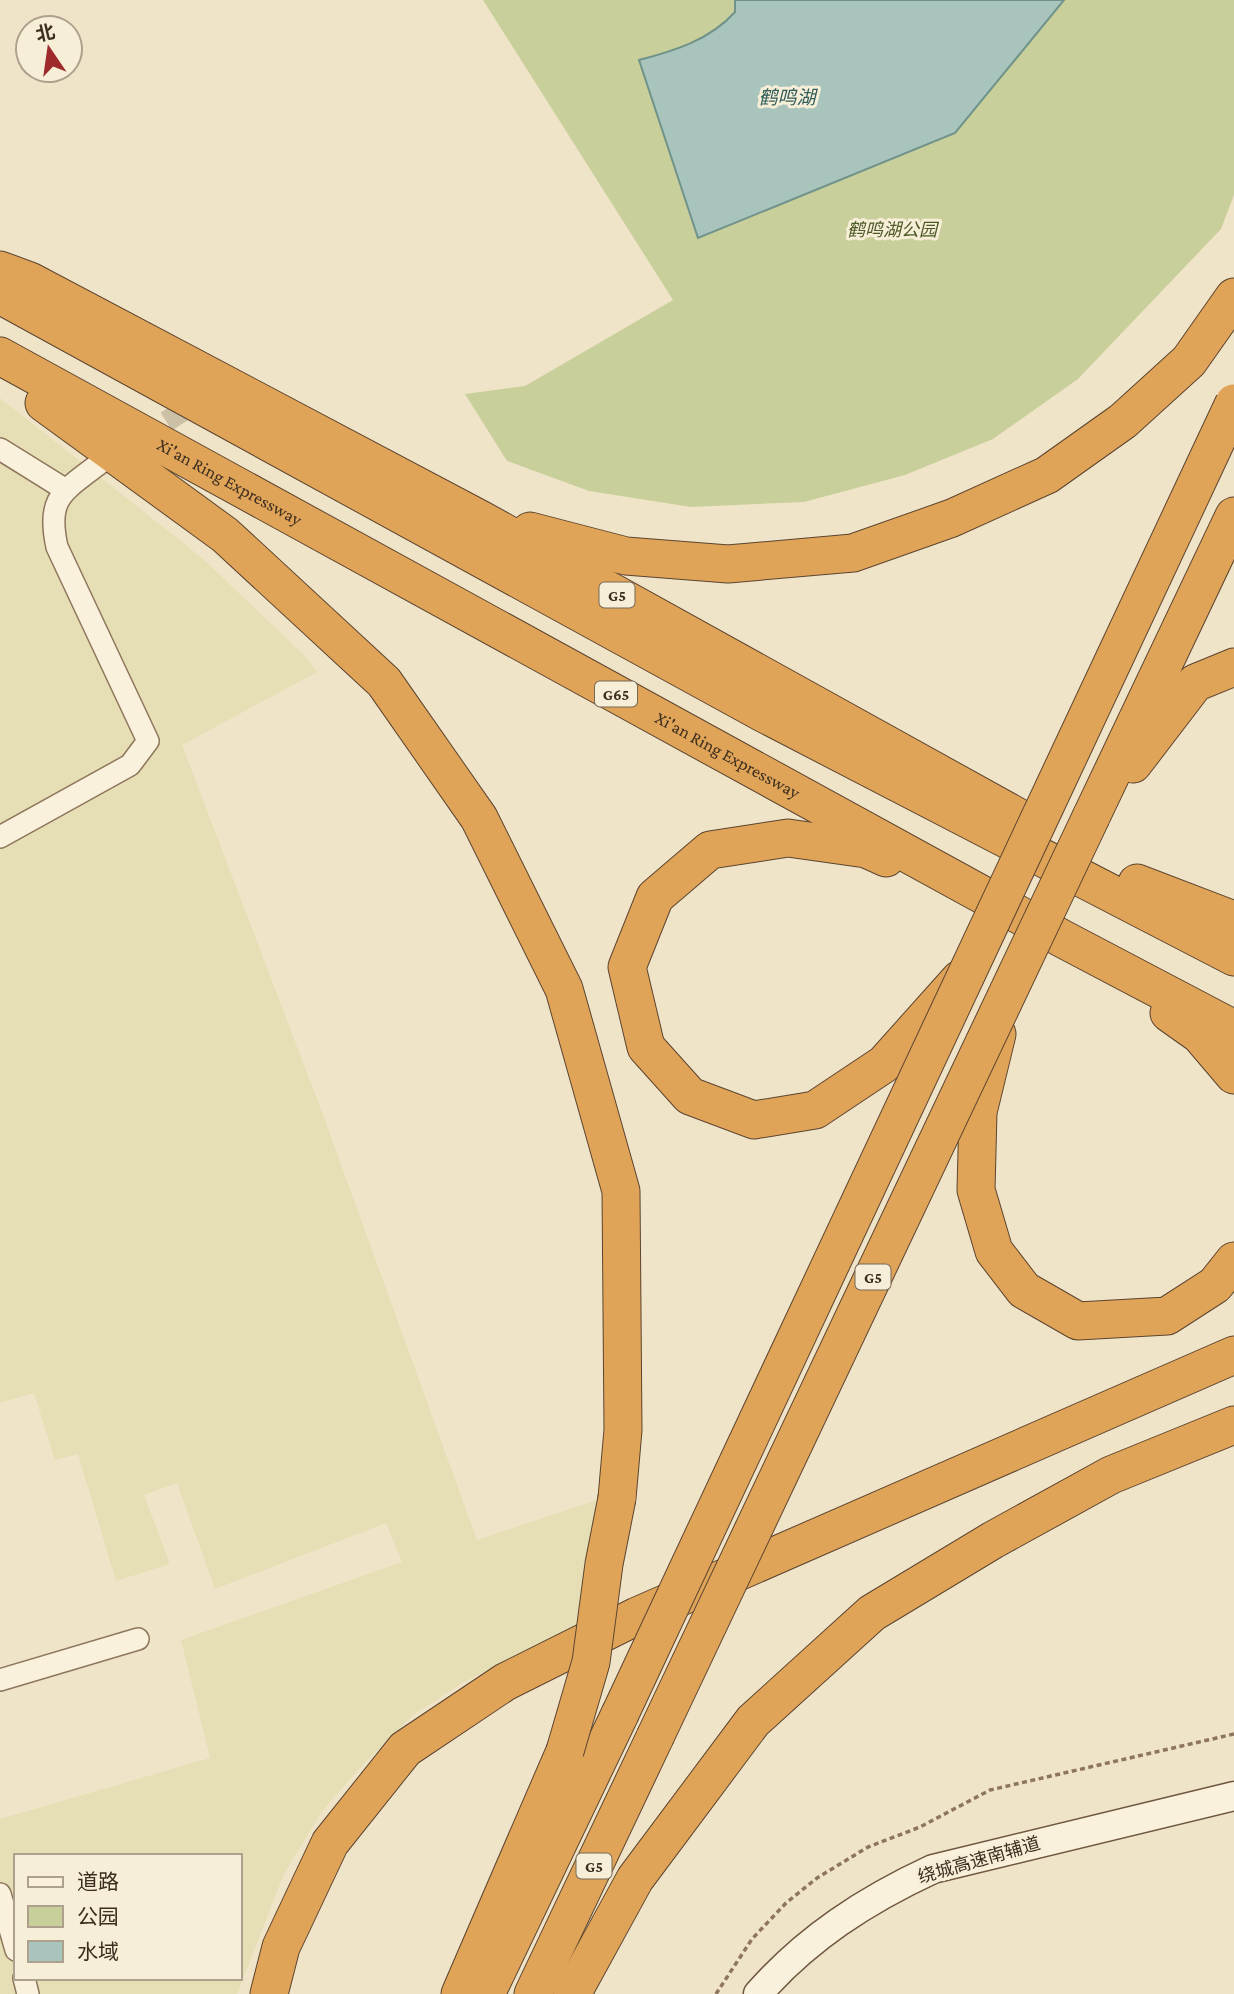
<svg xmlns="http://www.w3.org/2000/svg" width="1234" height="1994" viewBox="0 0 1234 1994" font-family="'Crimson Pro','Noto Sans SC',serif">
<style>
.farmland{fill:#e6deb5;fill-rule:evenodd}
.green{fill:#c9cf9b}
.water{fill:#a9c4bc;stroke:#6f938a;stroke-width:2}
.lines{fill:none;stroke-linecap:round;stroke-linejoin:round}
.street-tunnel{stroke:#ccc0a6;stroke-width:21;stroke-dasharray:21 10;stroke-linecap:butt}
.street-casing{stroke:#8d765c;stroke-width:24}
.secondary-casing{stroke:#6f573f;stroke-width:31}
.highway-casing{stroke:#5b4430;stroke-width:39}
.path{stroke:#8d765c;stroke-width:3.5;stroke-dasharray:5 3.5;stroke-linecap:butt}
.street{stroke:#faf1dc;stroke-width:21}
.secondary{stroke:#faf1dc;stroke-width:28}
.highway{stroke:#e0a458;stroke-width:37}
.highway-bridge-casing{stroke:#5b4430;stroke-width:39;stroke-linecap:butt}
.highway-bridge{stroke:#e0a458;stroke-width:37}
.labels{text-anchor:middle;stroke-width:6;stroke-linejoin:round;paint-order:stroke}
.shield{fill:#f7eed8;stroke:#756857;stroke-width:2}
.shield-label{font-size:16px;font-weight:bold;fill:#3d2e20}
.park-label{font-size:18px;font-style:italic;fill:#4d5a26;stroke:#f7eed8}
.street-label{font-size:18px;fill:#3d2e20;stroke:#f7eed8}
.water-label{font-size:19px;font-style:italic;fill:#2f5d5a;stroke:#f7eed8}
</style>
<rect width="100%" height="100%" fill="#f0e4c8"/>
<!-- farmland -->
<path class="farmland" d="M0 398 201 557 306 657 317 672 182 745 322 1112 477 1540 600 1499 590 1620 464 1682 413 1715 362 1766 322 1811 284 1874 237 1994H0V1819L210 1758 181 1640 402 1562 386 1523 215 1589 177 1483 144 1495 170 1564 116 1581 78 1454 55 1460 34 1393 0 1403ZM16 1856H240V1978H16Z"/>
<!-- green -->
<path class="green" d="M483 0H1234V195L1221 229 1078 379 993 439 905 475 804 502 691 507 589 491 507 461 465 394 525 386 673 300Z"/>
<!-- water -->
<path class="water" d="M735 0H1064L955 133 698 238 639 60C674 51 710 40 735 12Z"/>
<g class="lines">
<!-- street-tunnel -->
<path class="street-tunnel" d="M140 438 202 399"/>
<!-- street casing -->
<g class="street-casing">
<path id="street" d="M0 449 66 490
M0 837 130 765 148 741 57 547C46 497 63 492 100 463
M0 1680 138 1639
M0 1894 16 1950
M24 1978 28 1994"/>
</g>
<!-- secondary casing -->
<g class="secondary-casing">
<path id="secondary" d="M758 1994C807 1938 866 1900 933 1869L1234 1796"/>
</g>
<!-- highway casing -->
<g class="highway-casing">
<g id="highway">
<path d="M0 270 30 281 480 519 1025 821"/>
<path d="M0 295 761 712 1234 957"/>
<path id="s1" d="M0 356 1063 939 1234 1029"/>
<path d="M44 403 225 535 384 682 479 818 564 989 621 1191 623 1430 617 1498"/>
<path d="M530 531 626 556 728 564 853 553 952 518 1047 475 1123 421 1189 361 1234 297"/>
<path d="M1133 764 1195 683 1234 667"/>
<path d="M1091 817 1234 516"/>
<path d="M886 858 866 849 788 838 710 850 655 897 627 967 646 1047 690 1096 754 1120 815 1110 884 1064 960 979"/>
<path d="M1137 883 1234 920"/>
<path d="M1169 1013 1200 1035 1234 1075"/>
<path d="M997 1034 978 1112 976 1190 994 1251 1024 1290 1078 1321 1167 1316 1215 1285 1234 1261"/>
<path d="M269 1994 281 1947 330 1843 405 1749 505 1682 637 1616 1234 1355"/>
<path d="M460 1994 565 1751"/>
<path d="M486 1994 620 1714"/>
<path d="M533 1994 655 1737"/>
<path d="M572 1994 635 1879 753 1721 872 1613 993 1540 1111 1475 1234 1425"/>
</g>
</g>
<!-- path -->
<path class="path" d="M716 1994 752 1939 786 1903 817 1878 868 1847 920 1827 990 1790 1234 1734"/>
<!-- street -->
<use href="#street" class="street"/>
<!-- secondary -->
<use href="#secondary" class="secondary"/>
<!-- highway -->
<use href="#highway" class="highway"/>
<!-- highway-bridge casing -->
<g class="highway-bridge-casing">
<path id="highway-bridge" d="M620 1714 1234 403
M655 1737 1091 817
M565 1751 591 1662 604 1564 617 1498"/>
</g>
<!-- highway-bridge -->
<use href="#highway-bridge" class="highway-bridge"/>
</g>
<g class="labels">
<!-- shield labels -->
<g class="shield">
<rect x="599.5" y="582.5" width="35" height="25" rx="5"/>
<rect x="595" y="681.5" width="42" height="25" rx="5"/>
<rect x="855.5" y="1264.5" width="35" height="25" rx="5"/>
<rect x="576.5" y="1853.5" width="35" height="25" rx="5"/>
</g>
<g class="shield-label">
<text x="617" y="601">G5</text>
<text x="616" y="700">G65</text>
<text x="873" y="1283">G5</text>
<text x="594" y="1872">G5</text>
</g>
<!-- park labels -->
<g class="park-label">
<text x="892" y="236">鹤鸣湖公园</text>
</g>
<!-- street labels -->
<g class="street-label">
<text dy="6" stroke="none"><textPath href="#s1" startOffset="262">Xi'an Ring Expressway</textPath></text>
<text dy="6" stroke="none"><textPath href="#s1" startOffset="830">Xi'an Ring Expressway</textPath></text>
<text transform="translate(979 1860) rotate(-16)" y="6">绕城高速南辅道</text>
</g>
<!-- water labels -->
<g class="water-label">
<text x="787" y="104">鹤鸣湖</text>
</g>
</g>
<!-- legend -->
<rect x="14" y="1854" width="228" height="126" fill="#f7eed8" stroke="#ada18e" stroke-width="2"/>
<rect x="28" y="1877" width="35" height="10" fill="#faf1dc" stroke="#ada18e" stroke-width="2"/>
<text x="77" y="1889" font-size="21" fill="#3d2e20">道路</text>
<rect x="28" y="1906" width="35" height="21" fill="#c9cf9b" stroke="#ada18e" stroke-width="2"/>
<text x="77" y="1924" font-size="21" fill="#3d2e20">公园</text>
<rect x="28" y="1941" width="35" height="21" fill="#a9c4bc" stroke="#ada18e" stroke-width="2"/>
<text x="77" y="1959" font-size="21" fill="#3d2e20">水域</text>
<!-- north arrow -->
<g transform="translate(49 49) rotate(347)"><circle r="33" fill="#f7eed8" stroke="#ada18e" stroke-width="2"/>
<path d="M0-5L12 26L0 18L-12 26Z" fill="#9e2a2b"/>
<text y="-10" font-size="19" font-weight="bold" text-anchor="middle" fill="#3d2e20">北</text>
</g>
</svg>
